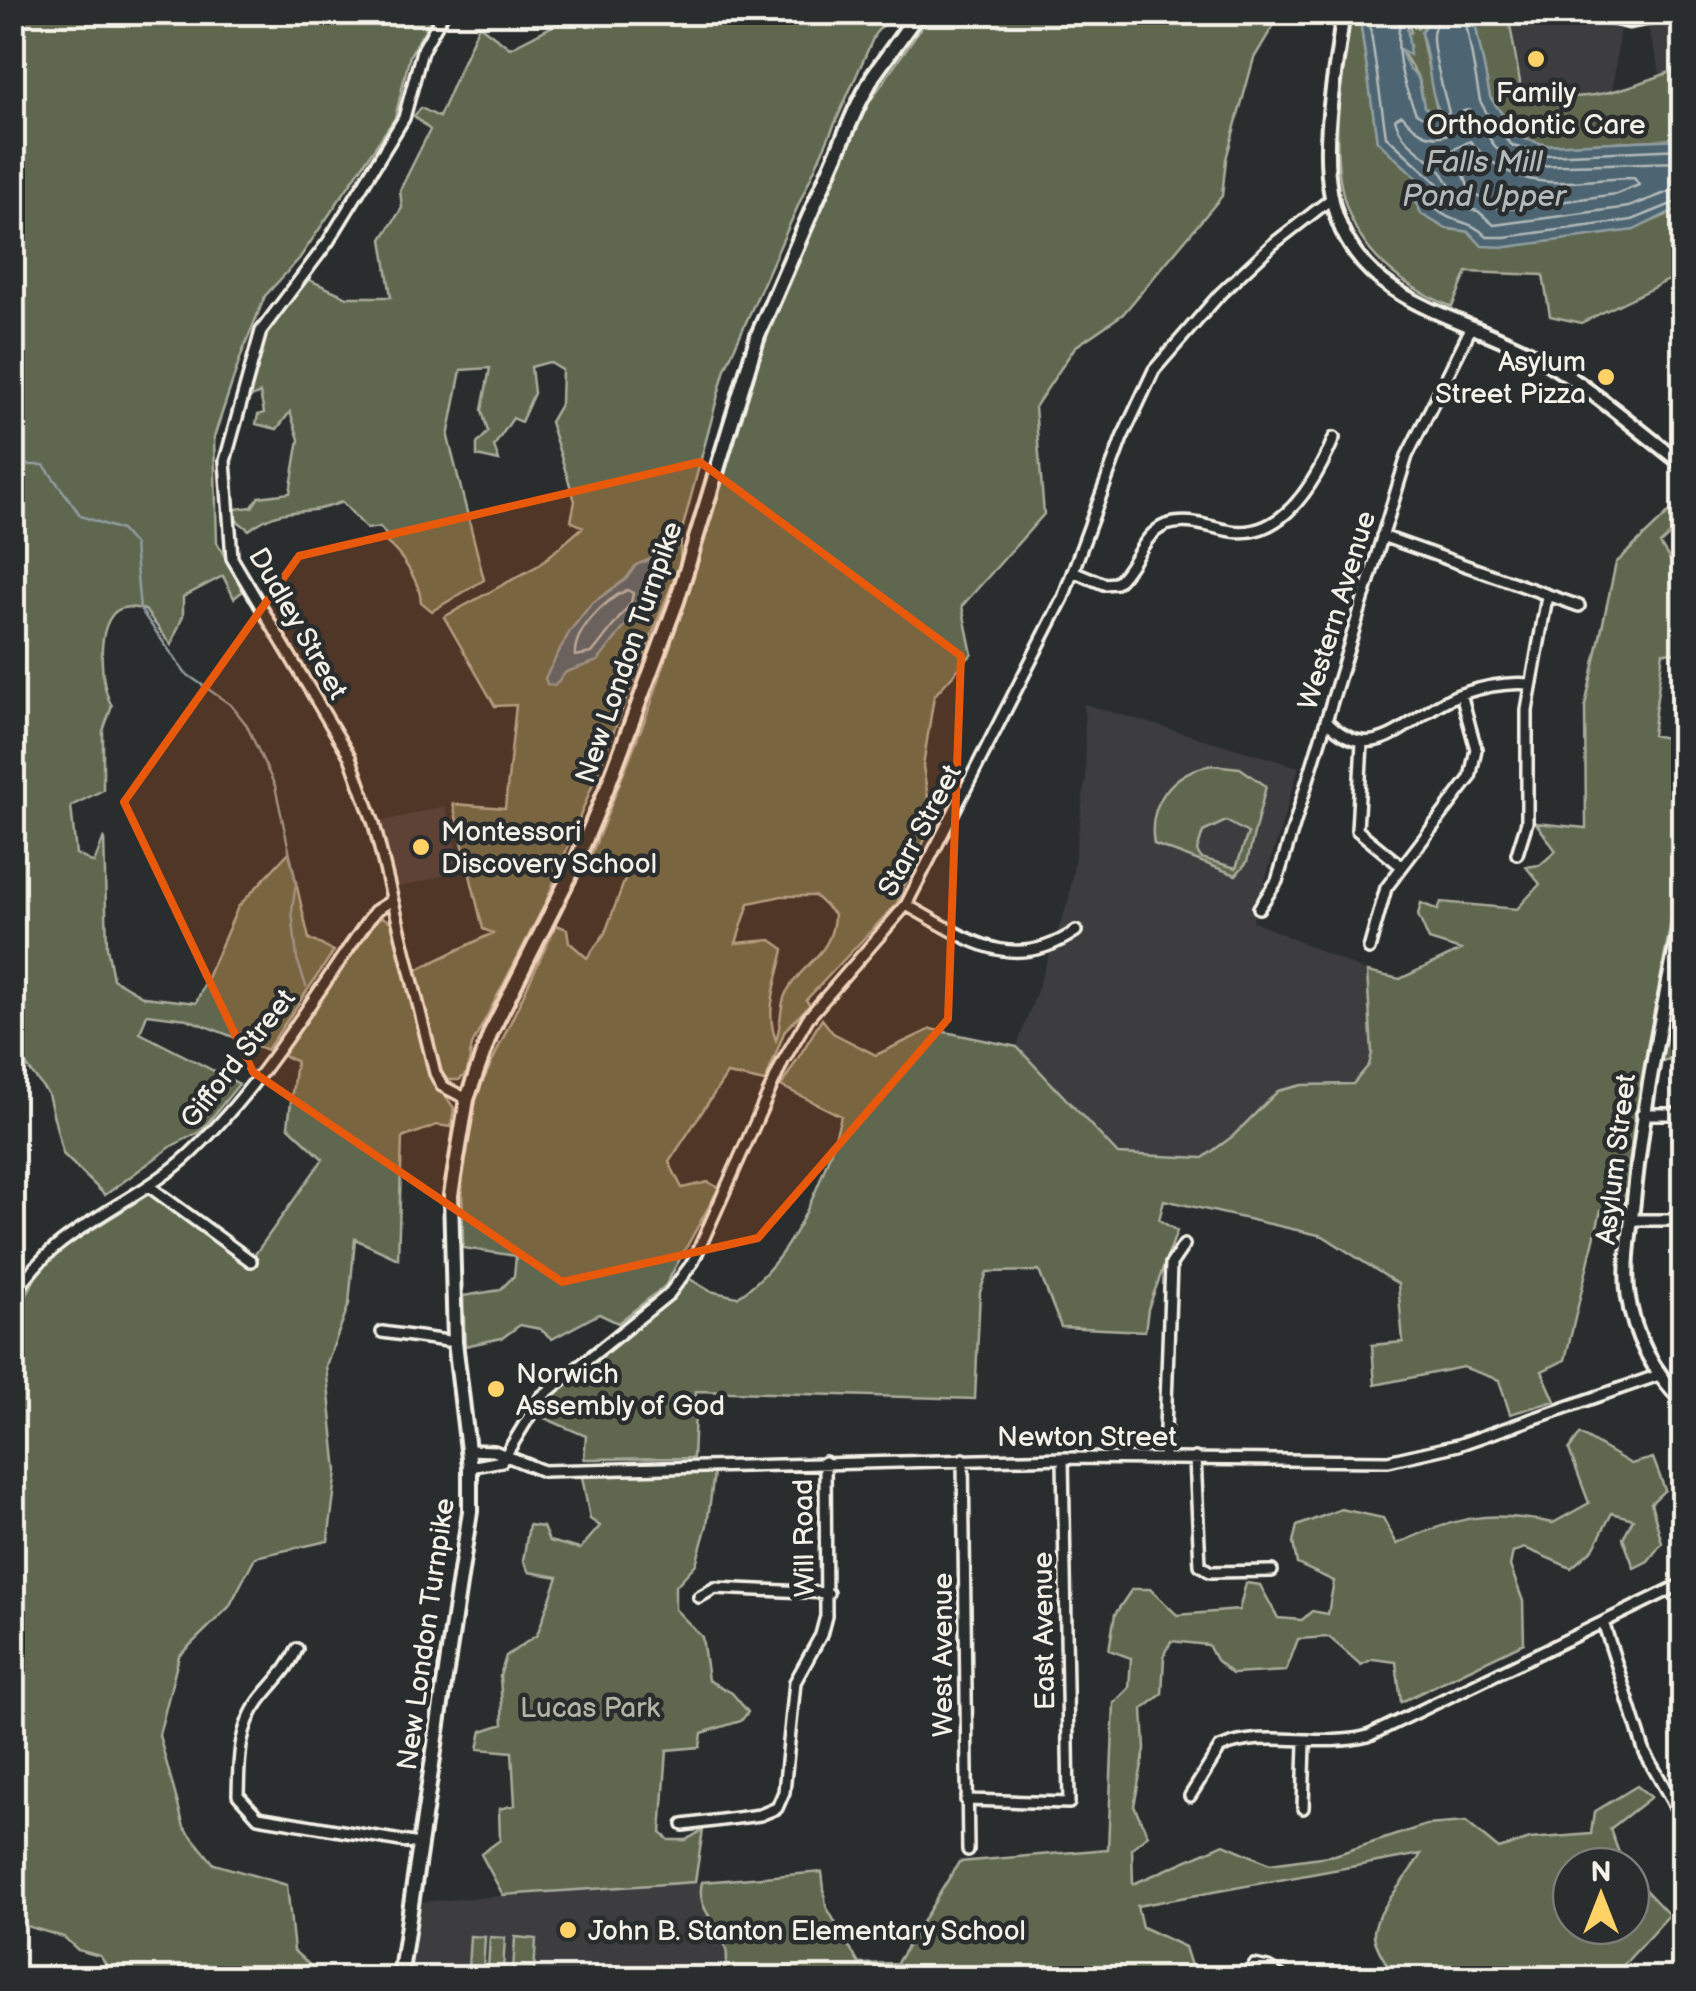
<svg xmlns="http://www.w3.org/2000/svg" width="1696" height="1991" viewBox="0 0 1696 1991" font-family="'Balsamiq Sans',sans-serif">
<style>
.built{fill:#3e3c40}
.green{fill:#5f684f;stroke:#aaac9c;stroke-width:2.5;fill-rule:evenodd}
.water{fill:#4e6572;stroke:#909da1;stroke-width:2.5}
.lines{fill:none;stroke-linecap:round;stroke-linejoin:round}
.shore{stroke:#b2b9b9;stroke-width:2.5}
.stream{stroke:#909da1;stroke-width:2.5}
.minor-casing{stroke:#f4f1e8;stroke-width:16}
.tertiary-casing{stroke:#f4f1e8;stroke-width:19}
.secondary-casing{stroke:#f4f1e8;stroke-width:20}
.minor{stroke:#2a2d2e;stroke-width:9}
.tertiary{stroke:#2a2d2e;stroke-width:11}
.secondary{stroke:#2a2d2e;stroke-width:12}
.marked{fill:#e8590c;fill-opacity:0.2;stroke:#e8590c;stroke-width:8;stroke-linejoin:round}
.poi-dot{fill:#ffd166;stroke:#2a2d2e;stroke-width:4}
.labels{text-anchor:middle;stroke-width:9;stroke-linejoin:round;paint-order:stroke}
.poi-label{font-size:28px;fill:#f4f1e8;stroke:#2a2d2e;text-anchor:start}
.street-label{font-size:28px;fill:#f4f1e8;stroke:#2a2d2e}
.park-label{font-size:28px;fill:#b1b3a3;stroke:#2a2d2e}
.water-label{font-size:30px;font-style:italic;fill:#b2b9b9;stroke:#2a2d2e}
</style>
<rect width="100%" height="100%" fill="#2a2d2e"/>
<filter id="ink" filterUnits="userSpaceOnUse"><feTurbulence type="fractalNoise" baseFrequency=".01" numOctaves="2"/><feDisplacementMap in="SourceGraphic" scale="20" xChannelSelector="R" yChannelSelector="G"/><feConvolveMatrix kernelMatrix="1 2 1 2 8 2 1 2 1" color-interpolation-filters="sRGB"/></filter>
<g filter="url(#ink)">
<!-- built -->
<path class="built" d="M1508 13H1577L1620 27 1612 93 1606 97 1553 100 1521 94Z
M1683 18V67L1661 76 1648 27Z
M1084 704 1299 767 1253 921 1367 972 1372 1053 1362 1076 1352 1084 1296 1086 1278 1091 1233 1136 1203 1158 1118 1154 1017 1047 1069 899 1086 777Z
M445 806 462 871 397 888 380 822Z
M1683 948V1035H1671L1668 1015Z
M702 1882 704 1906 728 1943 725 1978H408L420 1902Z"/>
<!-- green -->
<path class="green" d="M13 12 435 13 410 55 395 118 299 259 265 296 242 353 214 437 217 542 243 591 234 598 223 576 183 597V616L171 645 145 610C135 608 123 604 114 613 96 632 100 686 112 706L103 731V790L71 806 76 854 94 863 104 837 107 947 113 979 144 997 196 1003 238 907 289 852 309 939 334 951 267 1050 187 1019 147 1014 140 1033 239 1084 201 1131 172 1146 105 1195 63 1154 48 1094 13 1048Z
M578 13H893L875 34 725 369 681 534 680 564 546 902 472 1045 467 1073 459 1080H448L439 1070 416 970 493 933 483 929 453 804 505 808 516 705 495 706 444 617 539 565 583 527 571 521 575 501 550 422 561 403 562 370 549 362 531 367 534 393 521 422 513 418 494 446 499 461 477 456V444L488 432 482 410 490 368 461 370 448 437 484 580 432 611 421 602C420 582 402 555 387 543L388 537 380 527 367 529 342 502C301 519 286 502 249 530L235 519V509L252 507 259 497 290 493 299 439 290 412 277 429 256 424 258 415 264 413 260 393 247 399 269 326 305 278 347 297H391L382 239 402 208 400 190 430 130 414 116 421 108 439 117 479 25 510 48Z
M931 13H1281L1254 58 1226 159 1222 196 1123 314 1075 347 1035 407 1044 514 962 606 972 654 934 696 923 766 932 823 897 903 806 1000 810 1005 785 1030 765 1082 727 1074 669 1162 682 1188 708 1182 719 1188 665 1286 618 1323 599 1314 552 1339 540 1329 520 1325 502 1338 465 1346 463 1296 500 1290 514 1276 516 1256 463 1248 462 1170 477 1094 556 925 567 929 569 942 587 958 605 933 627 874 590 858 651 704 698 563 729 444 787 282 868 104ZM782 896H815L834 914C833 956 803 961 786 993 779 1007 782 1025 776 1040 764 1009 778 980 784 949L771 940 736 943 749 903Z
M1350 13H1359L1377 140 1428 188 1429 199 1416 191 1413 198 1422 214 1447 229 1466 231 1504 247 1632 230 1680 209 1683 201V282L1669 280 1581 323 1550 316 1543 275 1467 272 1452 307C1308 247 1334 141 1350 13Z
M1410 13H1431L1421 33 1438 115 1424 107 1419 79 1400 48 1410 46 1405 35 1411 32 1408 22 1416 27Z
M1473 13H1508L1522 94C1586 104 1623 91 1683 67V139L1546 145 1518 137 1490 97Z
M1683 499V523L1660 544 1675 568 1683 567V654L1663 652 1652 735 1683 742V853L1635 1121 1626 1215 1601 1210 1565 1360 1542 1371 1555 1401 1510 1414 1499 1380 1463 1367 1375 1385 1372 1345 1403 1342 1398 1284 1323 1236 1164 1200 1159 1220 1177 1231 1148 1309 1145 1331 1061 1327 1039 1271 987 1272 980 1292 975 1399 696 1391 693 1458 584 1459 586 1436 535 1414C580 1362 644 1331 690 1279L710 1291 737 1297C792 1263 825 1177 841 1116L781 1086 822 1019 833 1033 876 1055 931 1029 1017 1047 1118 1154 1203 1158 1233 1136 1278 1091 1302 1085 1353 1084 1369 1065 1372 1053 1367 972 1400 979 1461 950 1429 940 1418 915 1421 903 1438 910 1441 902 1517 909 1540 884 1526 867 1540 865 1556 851 1536 823 1586 828 1585 706 1616 563Z
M1212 765 1240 768 1266 786 1247 862 1236 875 1154 844C1147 804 1172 771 1212 765ZM1226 821 1248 833 1236 868 1201 858 1197 851 1203 832Z
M382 917 393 923 432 1077 454 1108 451 1127 437 1125 402 1138 398 1259 355 1239 349 1304 326 1366 337 1471 328 1541 255 1557 229 1607 179 1656 159 1735 184 1827 214 1864 287 1885 294 1951 324 1978H116L100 1956 78 1950 64 1937 13 1922 12 1325 44 1260 159 1188 251 1260 323 1159 288 1126 296 1061 278 1054 376 919Z
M1668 1015 1671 1035H1683V1055L1660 1062Z
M1580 1434 1631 1464 1653 1458 1665 1490 1651 1503 1662 1543 1648 1561 1634 1568 1623 1538 1633 1519 1612 1513 1593 1549 1571 1568 1525 1548 1513 1552 1510 1566 1523 1601 1524 1643 1401 1702 1396 1662 1373 1659 1361 1665 1329 1637 1298 1639 1286 1671 1232 1674 1216 1660 1208 1645 1171 1641 1164 1657 1162 1694 1143 1709 1145 1749 1134 1806 1148 1835 1132 1848 1133 1884 1224 1844 1270 1864 1335 1855 1426 1825 1466 1822 1499 1849 1530 1839 1591 1834 1594 1812 1637 1786 1651 1797 1610 1829 1624 1866H1571V1926H1631V1875L1669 1915 1619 1970 1625 1978 1486 1975 1480 1978H1395C1389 1966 1375 1948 1374 1935 1372 1915 1411 1873 1421 1854L1137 1906 1142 1927 1185 1947 1193 1972 1203 1978H724C739 1927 693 1921 702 1882L822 1872 826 1906 859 1964 897 1963 959 1862 1108 1849 1114 1703 1129 1688 1131 1658 1109 1650 1115 1614 1132 1589H1150L1177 1615 1239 1610 1246 1583 1260 1585 1278 1618 1302 1620 1312 1611 1328 1614 1334 1581 1297 1564 1293 1542 1297 1526 1341 1509 1383 1518 1397 1544C1458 1516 1488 1510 1553 1523L1589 1503 1569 1450Z
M714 1473 707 1525 696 1564 675 1587V1609L702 1637 708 1680 732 1693 748 1712 741 1721 702 1733 700 1747 667 1750 661 1833 669 1840H686L703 1830 695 1882 503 1895 481 1854 500 1840 499 1809 515 1805 512 1752 478 1749 482 1731 503 1724 500 1676 506 1656 537 1635 558 1577 529 1572 523 1561 529 1525 543 1527 549 1541 580 1549 600 1526 590 1519 582 1477Z
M470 1936 485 1937 483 1969H468Z
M490 1937 505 1938 503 1971 488 1970Z
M515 1937 536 1939 534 1974 513 1972Z"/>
<!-- water -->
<path class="water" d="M1359 12 1410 13 1418 28 1407 24 1410 55 1400 49 1409 69 1418 77 1424 107 1436 115 1440 113C1427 87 1431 60 1421 33L1431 13H1473L1490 97 1518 137 1546 145 1683 139 1682 206 1634 230 1507 247 1482 246 1469 232 1445 228 1421 214 1412 192 1429 199 1430 190 1377 141Z
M653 558 667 562 657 579 644 588 643 603 598 661 566 672 554 686 547 684 545 678 570 631 591 604 626 579 636 565Z"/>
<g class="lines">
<!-- shore -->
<path class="shore" d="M1368 12 1386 136 1438 184 1441 195 1436 209C1452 224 1471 219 1487 237H1505L1632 220 1684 199
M1402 12C1393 48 1401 80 1416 113L1437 125 1449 113C1445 96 1432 53 1433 36 1433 28 1438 20 1439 12
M1464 12 1480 101 1495 128 1513 146 1545 155 1684 149
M1470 141C1520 199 1567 179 1634 178L1639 185 1616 194 1502 210 1470 192 1463 172 1449 157 1451 151Z
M1684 162 1529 166 1497 149 1469 110 1463 111 1454 131C1432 144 1416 132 1402 115L1395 119C1405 157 1451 156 1454 206L1478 211 1494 225 1629 207 1684 186
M627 590 633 593 631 603 592 653 575 656C573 631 605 600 627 590Z"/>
<!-- stream -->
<path class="stream" d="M12 456 28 465H44L81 516 121 530 134 545 140 609 185 673 231 705 246 724 275 786 296 882 292 911 297 959 306 986"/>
<!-- minor casing -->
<g class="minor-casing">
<path id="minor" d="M444 12 422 51 404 118 328 242 261 331 225 461 232 558 350 757 374 824 435 1073 442 1086 467 1099
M1382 536 1579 606
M1075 572 1104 584 1116 583C1135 568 1142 534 1166 525 1187 518 1206 526 1226 530 1282 543 1316 481 1334 438
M1326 720C1377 774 1411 711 1461 694 1482 687 1508 682 1530 684
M1362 743 1357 830 1401 866
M1517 854 1527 822V710L1547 597
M906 905C966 937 1010 976 1076 931
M1259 908 1277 881 1407 456 1470 330
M1369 949 1386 888 1470 778 1476 749 1461 694
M1642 1114H1684
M150 1187 251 1261
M1632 1220H1684
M12 1301C46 1230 135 1206 191 1153 264 1083 316 992 375 911L391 901
M382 1332 455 1342
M468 1450 494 1451 543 1471 1063 1458 1388 1461 1458 1445 1659 1375
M1164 1458 1171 1264 1184 1245
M1195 1458 1200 1565 1210 1572 1272 1571
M963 1459 968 1850
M470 1467 502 1461 541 1397 669 1294 693 1262 783 1061 808 1018 906 905 1063 598 1122 438 1154 370 1220 294 1273 244 1331 199
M699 1597 715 1588 828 1593
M1603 1622 1645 1753 1684 1822
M297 1649C287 1672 273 1682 259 1701 238 1729 239 1761 238 1795L258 1817 419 1844
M1190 1796 1220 1748C1266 1728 1319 1749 1368 1736L1684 1583
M966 1800 1069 1803 1063 1458
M1303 1808 1305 1743
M683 1825 760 1815 777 1808 784 1792 795 1682 821 1635 826 1616 825 1462
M1254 1965 1268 1968 1284 1978
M1675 1978 1684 1971"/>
</g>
<!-- tertiary casing -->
<g class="tertiary-casing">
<path id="tertiary" d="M1343 12C1337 72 1320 135 1331 194 1351 307 1464 313 1543 360 1593 390 1638 430 1684 465
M1590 12 1629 21 1680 12
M1684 909C1663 1005 1644 1099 1634 1196 1631 1228 1624 1263 1628 1295 1634 1337 1654 1373 1684 1402"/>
</g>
<!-- secondary casing -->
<g class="secondary-casing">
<path id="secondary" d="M400 1978 470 1511V1467L455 1342 451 1195 467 1099 491 1032 575 865 609 783 677 601 758 335 856 109 873 76 919 12"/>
</g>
<!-- minor -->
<use href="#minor" class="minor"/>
<!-- tertiary -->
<use href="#tertiary" class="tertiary"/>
<!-- secondary -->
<use href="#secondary" class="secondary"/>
</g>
</g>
<!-- marked area -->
<path class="marked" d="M700 462 961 656 948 1019 758 1238 562 1282 253 1072 124 802 299 556Z"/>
<!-- markers -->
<g class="poi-dot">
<circle cx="1536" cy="59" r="10"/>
<circle cx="1606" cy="377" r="10"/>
<circle cx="421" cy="847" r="10"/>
<circle cx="496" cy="1389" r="10"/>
<circle cx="568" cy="1930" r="10"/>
</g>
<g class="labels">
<!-- poi labels -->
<g class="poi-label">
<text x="1536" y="102" text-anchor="middle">Family<tspan x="1536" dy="32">Orthodontic Care</tspan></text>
<text x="1586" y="371" text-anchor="end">Asylum<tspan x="1586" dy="32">Street Pizza</tspan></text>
<text x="441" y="841">Montessori<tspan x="441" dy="32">Discovery School</tspan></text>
<text x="516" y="1383">Norwich<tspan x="516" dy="32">Assembly of God</tspan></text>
<text x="588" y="1940">John B. Stanton Elementary School</text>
</g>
<!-- street labels -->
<g class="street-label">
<text transform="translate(1336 610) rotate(-73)" y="10">Western Avenue</text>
<text transform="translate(299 623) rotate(60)" y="10">Dudley Street</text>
<text transform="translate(628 652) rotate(-71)" y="10">New London Turnpike</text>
<text transform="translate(919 830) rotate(-62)" y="10">Starr Street</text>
<text transform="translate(237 1058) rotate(-52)" y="10">Gifford Street</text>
<text transform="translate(1615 1159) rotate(-83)" y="10">Asylum Street</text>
<text x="1087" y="1446">Newton Street</text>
<text transform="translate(803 1538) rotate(-91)" y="10">Will Road</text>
<text transform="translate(1043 1631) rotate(-91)" y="10">East Avenue</text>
<text transform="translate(425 1634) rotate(-82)" y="10">New London Turnpike</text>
<text transform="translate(942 1655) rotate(-90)" y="10">West Avenue</text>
</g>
<!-- park labels -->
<g class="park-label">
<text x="590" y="1717">Lucas Park</text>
</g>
<!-- water labels -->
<g class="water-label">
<text x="1484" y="172">Falls Mill<tspan x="1484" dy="34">Pond Upper</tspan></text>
</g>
</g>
<!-- margin -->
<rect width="1696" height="1991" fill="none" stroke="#2a2d2e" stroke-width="50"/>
<rect x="25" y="25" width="1646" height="1941" fill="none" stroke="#f4f1e8" stroke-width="4" filter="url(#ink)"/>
<!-- north arrow -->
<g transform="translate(1601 1896)"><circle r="48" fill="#2a2d2e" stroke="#7b7b78" stroke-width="2.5"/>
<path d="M0-8L18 38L0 25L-18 38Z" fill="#ffd166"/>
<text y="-15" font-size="28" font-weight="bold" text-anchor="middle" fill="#f4f1e8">N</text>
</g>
</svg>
